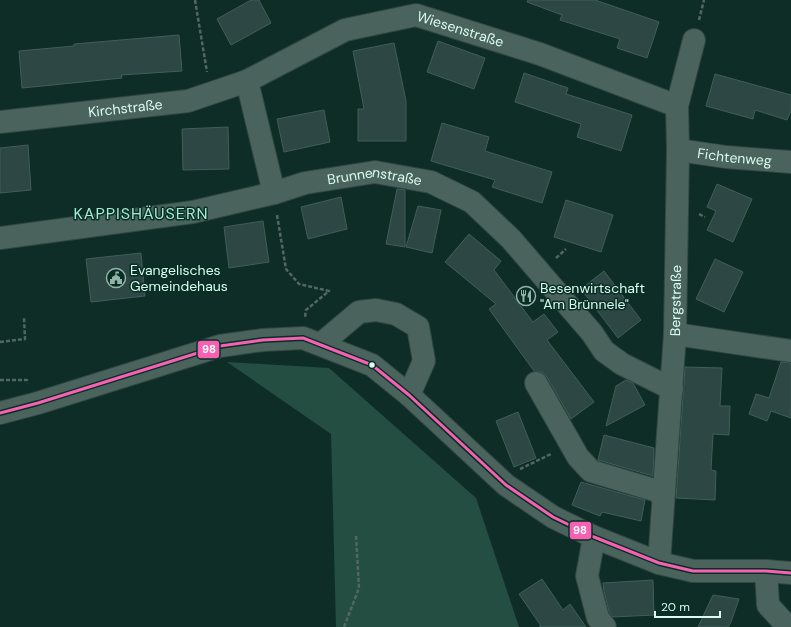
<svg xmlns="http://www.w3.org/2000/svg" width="791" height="627" viewBox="0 0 791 627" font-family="'DM Sans',sans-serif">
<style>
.green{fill:#244e42}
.building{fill:#2d4744;stroke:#415e5a}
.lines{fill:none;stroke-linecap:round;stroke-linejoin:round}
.minor-casing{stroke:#314741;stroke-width:24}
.path{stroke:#516862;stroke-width:2.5;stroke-dasharray:4 2;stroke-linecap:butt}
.minor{stroke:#4a645d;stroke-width:22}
.bus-1-casing{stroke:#092e24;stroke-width:6}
.bus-1{stroke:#f860b3;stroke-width:3}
.bus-dot{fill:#dafbef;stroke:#092e24;stroke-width:1.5}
.labels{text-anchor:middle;stroke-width:3;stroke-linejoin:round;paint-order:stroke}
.street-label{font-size:14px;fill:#dafbef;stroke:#092e24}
.poi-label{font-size:14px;fill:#dafbef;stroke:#092e24;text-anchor:start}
.quarter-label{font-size:16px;letter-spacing:1px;fill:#a8ebd5;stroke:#092e24}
.line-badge{stroke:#092e24;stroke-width:1.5}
.badge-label{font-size:11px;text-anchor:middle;font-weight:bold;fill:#fff}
</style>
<rect width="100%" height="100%" fill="#0e2d26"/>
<!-- green -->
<path class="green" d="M227 362 329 368 476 498 519 627H336L331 434Z"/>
<!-- building -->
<path class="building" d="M251 0H259L271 23 231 45 217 19Z
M528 0H595L659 22 647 58 617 48 620 39 560 20 562 15 527 2Z
M179 35 182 71 121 75 122 78 22 88 19 51 74 46V44Z
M438 41 485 58 474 89 427 72Z
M394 43 406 101V141H358V109H364L353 51Z
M524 73 568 88 566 94 632 115 621 151 577 137 581 124 515 102Z
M715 74 791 95V111L787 120 755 110 753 119 706 106Z
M324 110 330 142 284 152 277 119Z
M442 123 489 137 485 151 552 172 542 203 492 187 495 180 431 161Z
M228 127 229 169 183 170 182 129Z
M28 145 31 190 0 193V148Z
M717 184 752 199 733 242 707 230 716 211 707 207Z
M397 189 405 190V247L386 244Z
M341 197 347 229 308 239 301 207Z
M566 200 613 215 601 252 554 237Z
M418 206 441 210 432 253 406 247Z
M263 221 269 262 229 268 224 227Z
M469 234 501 261 494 270 533 322 544 314 558 332 547 340 594 402 571 419 547 377 542 372 534 371 489 309 496 304 445 262Z
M141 253 145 296 91 302 86 259Z
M715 259 743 272 724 312 696 299Z
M604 271 641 320 618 338 581 289Z
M781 362 791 363V418L771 411 767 421 749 414 756 394 769 398Z
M685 367 722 368 720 406H730L729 435 713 434 711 470 716 471 715 500 676 498Z
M626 380 633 383 645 405 606 426 616 386Z
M518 412 536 458 514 467 496 421Z
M604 435 654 448 653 476 598 460Z
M581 482 645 500 641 521 602 512 600 516 572 505Z
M542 579 563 610 570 604 586 627H539L541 626 519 594Z
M653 580 654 615 613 617 609 612 604 591 603 583Z
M713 595 739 599 731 622 728 627H698Z"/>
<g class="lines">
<!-- minor casing -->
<g class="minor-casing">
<g id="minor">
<path d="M247 81 274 193"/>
<path id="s1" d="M0 122 188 101 247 81 345 30 416 15 540 54 677 106"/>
<path id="s2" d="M678 150 726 157 791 162"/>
<path id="s3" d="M0 238 193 212 274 193 305 183 375 172 431 182 472 202 511 239 592 333 604 351 622 364 672 389"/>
<path d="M675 334 791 351"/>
<path d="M321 344 359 312 376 310 396 314 418 327 424 361 409 395"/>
<path d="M536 383 578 457 591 471 664 493"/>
<path d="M0 413 38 403 220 346 263 340 303 338 372 365 409 395 506 485 553 517 594 537 659 563 693 571H766L791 573"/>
<path d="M594 537 587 576 598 618 605 627"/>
<path id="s4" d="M659 563 675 334 678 150 677 106 694 40"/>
<path d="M766 571 768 605 788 627"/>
</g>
</g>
<!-- path -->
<path class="path" d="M195 0 207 72
M699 20 704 0
M699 214 705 217
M277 215 286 269 299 284 329 291 306 310 305 317
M556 258 566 249
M0 342 25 339 24 318
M0 380H27L28 383
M520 469 551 454
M344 627 359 588 356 535"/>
<!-- minor -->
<use href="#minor" class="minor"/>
<!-- bus-1 casing -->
<g class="bus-1-casing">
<path id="bus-1" d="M0 413 38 403 220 346 263 340 303 338 372 365 409 395 506 485 553 517 594 537 659 563 693 571H766L791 573"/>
</g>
<!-- bus-1 -->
<use href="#bus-1" class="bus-1"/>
</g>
<!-- icons -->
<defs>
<g id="civic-ring" transform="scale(1)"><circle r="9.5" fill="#092e24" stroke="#93b3a9" stroke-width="1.5"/><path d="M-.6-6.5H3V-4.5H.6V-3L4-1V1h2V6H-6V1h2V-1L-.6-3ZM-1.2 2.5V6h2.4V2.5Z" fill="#93b3a9"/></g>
<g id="restaurant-ring" transform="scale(1)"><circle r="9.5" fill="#092e24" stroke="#93b3a9" stroke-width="1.5"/><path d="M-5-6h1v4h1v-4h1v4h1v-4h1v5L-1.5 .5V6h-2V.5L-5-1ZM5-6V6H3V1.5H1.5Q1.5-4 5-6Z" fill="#93b3a9"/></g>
</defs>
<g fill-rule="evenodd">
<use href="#civic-ring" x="116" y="278"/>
<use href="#restaurant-ring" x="526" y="296"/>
</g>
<!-- markers -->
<circle class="bus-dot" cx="372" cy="365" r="3.5"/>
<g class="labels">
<!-- street labels -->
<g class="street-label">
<text dy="5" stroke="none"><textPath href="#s1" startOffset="481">Wiesenstraße</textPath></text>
<text dy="5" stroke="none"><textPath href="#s1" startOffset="126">Kirchstraße</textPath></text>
<text dy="5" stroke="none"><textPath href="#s2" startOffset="57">Fichtenweg</textPath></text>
<text dy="5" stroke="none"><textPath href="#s3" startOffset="381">Brunnenstraße</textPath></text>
<text dy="5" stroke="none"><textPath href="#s4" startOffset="263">Bergstraße</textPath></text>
</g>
<!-- poi labels -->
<g class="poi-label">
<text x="130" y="275">Evangelisches<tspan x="130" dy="16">Gemeindehaus</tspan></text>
<text x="540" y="293">Besenwirtschaft<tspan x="540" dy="16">"Am Brünnele"</tspan></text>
</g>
<!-- quarter labels -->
<g class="quarter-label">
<text x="141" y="219">KAPPISHÄUSERN</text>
</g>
</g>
<g class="line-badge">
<rect x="197" y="340" width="23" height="19" rx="4" fill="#f860b3"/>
<rect x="569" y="521" width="23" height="19" rx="4" fill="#f860b3"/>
</g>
<g class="badge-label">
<text x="209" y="353">98</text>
<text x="580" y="534">98</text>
</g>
<!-- scale -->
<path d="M655 611v6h65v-6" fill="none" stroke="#dafbef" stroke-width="2"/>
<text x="661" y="611" font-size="12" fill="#dafbef" stroke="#092e24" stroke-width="3" paint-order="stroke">20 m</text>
</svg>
